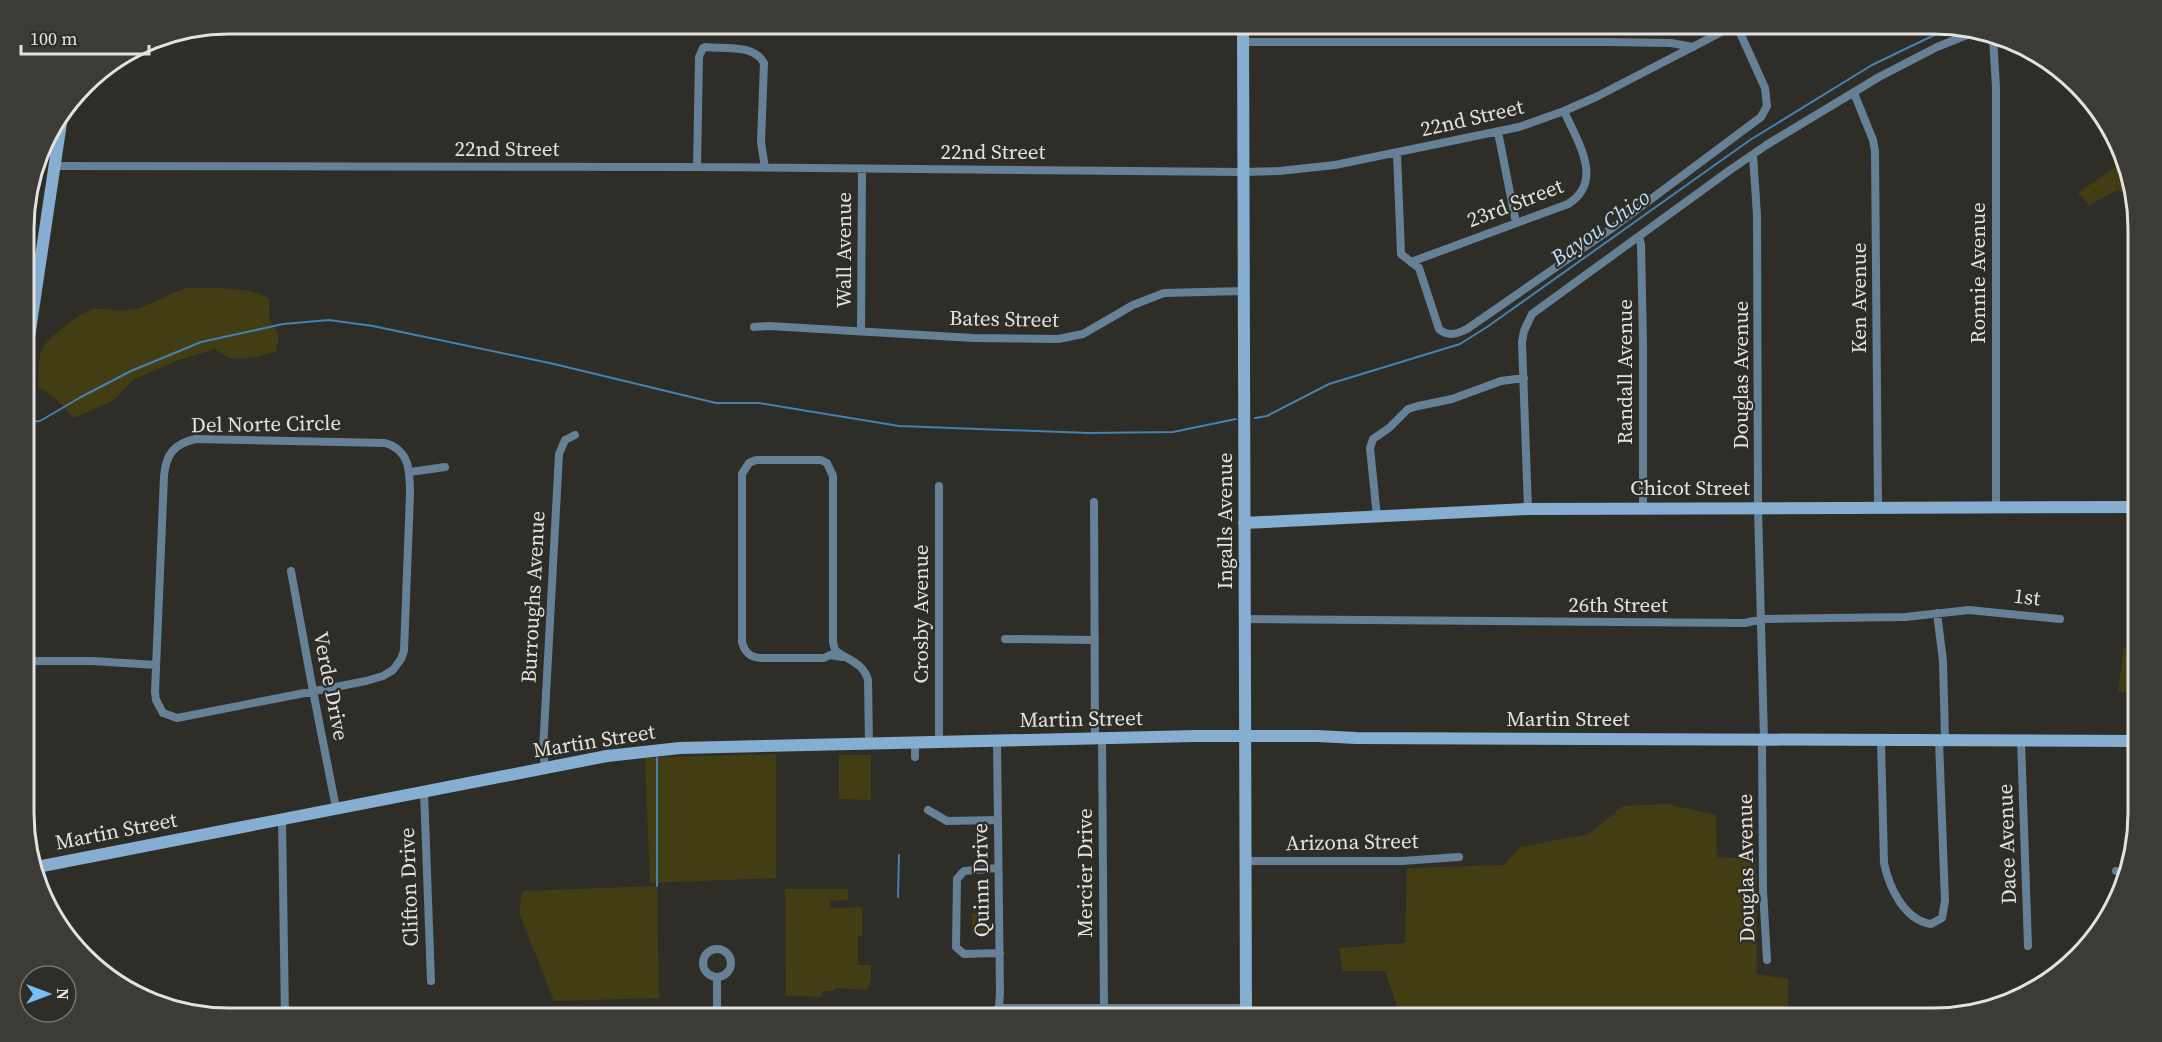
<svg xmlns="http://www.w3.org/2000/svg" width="2162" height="1042" viewBox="0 0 2162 1042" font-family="'Source Serif 4',serif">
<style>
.green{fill:#433d14}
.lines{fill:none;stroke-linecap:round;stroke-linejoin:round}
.stream{stroke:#4382b2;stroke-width:2}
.street{stroke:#668095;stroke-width:8}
.secondary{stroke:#85aed1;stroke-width:12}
.labels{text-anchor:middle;stroke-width:4.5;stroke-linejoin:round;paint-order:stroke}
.street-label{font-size:21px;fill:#e3e2df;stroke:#2e2d28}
.water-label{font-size:22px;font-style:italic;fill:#bdddf9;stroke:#2e2d28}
.rim{fill:none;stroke:#e3e2df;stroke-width:3}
</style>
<rect width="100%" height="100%" fill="#2e2d28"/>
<!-- green -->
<path class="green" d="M2120 159 2134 198 2117 190 2090 205 2078 193 2116 166Z
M186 288C209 289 252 285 269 299V319L279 335 276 352C262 355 241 362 227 357 223 355 218 351 215 349L179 360 133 380 114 400 74 418 56 399 38 387C39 376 38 362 41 351 44 340 83 310 94 309 106 308 117 312 131 310 150 307 167 294 186 288Z
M2134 609H2137L2138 695 2118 691 2124 648 2136 649Z
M776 754V878L650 883 645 758Z
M839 755H871V800L839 799Z
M1667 804 1716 815 1717 857 1756 859 1757 974 1788 979V1018H1401L1385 971H1343L1339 948 1405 943 1407 868 1504 865 1520 847 1589 834 1623 806Z
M657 886 659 998 554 1001 519 913 522 891Z
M785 889H848V900L830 901V906L832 908 862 907V936H858V965H871V980L867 990 836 988 832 991H822V997L786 996Z
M972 913H986V934H972Z"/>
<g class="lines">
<!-- stream -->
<path class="stream" d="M1255 418 1267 416 1329 384 1460 344 1487 327 1750 140 1872 65 1949 28
M25 422 40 421 81 397 131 371 201 342 283 324 329 320 373 326 554 364 716 403H759L899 426 1089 433 1173 432 1236 419
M657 886V758
M898 897 899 855"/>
<!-- street -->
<path class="street" d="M1993 38 1996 87V507
M1243 42H1608L1671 43 1693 47
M1854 93 1873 140 1875 151 1878 507
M1498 132 1516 223
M1397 153 1401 254 1419 268 1439 329C1448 337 1457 334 1467 329L1611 229 1761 117 1767 106 1765 88 1736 24
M1753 155 1757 215 1758 508 1764 740
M55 166 697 167 1243 172 1279 171 1335 165 1519 127 1564 111 1596 97 1737 24
M697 167 699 57 703 48 705 47C724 49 754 44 764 63L761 142 765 168
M1639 238 1641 244 1643 343V508
M1411 262 1568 204C1605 181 1577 141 1564 111
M25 280 37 281
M754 327 769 326 973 338 1058 339 1083 334 1133 305 1164 293 1243 291
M861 332 862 169
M195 439 385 443C410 450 410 472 410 494L404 651 401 659 393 670 383 676 366 681 177 718 163 713 156 700 155 692 164 476C166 454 174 444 195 439Z
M410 472 445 467
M939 486V742
M1094 502 1095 739
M1528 509 1522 342 1524 331 1532 314 1730 170 1768 144 1879 77 1937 47 1972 33
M1377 517 1370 448 1373 439 1389 428 1408 409 1418 406 1452 399 1501 381 1524 378
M291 571 313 691 336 808
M1937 613 1943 661 1945 740
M1244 619 1745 623 1762 619 1905 617 1969 610 2060 619
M1005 639 1095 640
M842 657 830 655 824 658H761C750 657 745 653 742 642V474L749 463 756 460H821L827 463 833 476V642L835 650C848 661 863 662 868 680L869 744
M25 661H93L156 665
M1102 738 1104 1008
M1762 740 1763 890 1767 960
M1881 740 1884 863C1889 887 1904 920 1931 924L1942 918 1945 901 1939 740
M997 741 1000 993 998 1018
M2021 741 2028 946
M915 743V757
M545 768 543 750 559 454 565 440 575 435
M424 791 431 981
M928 810 947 821 998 820
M282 819 285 1018
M1245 861H1402L1459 857
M998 868 964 871 957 879 956 947 964 954 1000 953
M2116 871 2124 872
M703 963a14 14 0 1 1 28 0a14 14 0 1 1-28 0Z
M998 1008H1246
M717 1018V977"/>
<!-- secondary -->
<path class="secondary" d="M1243 24 1246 1018
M25 364 62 116
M1244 523 1528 509 2137 507
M37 867 607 756 680 748 1195 736H1317L1356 738 2138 741"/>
</g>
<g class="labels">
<!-- street labels -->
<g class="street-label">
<text transform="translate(1472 118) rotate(-13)" y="7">22nd Street</text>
<text x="507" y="156">22nd Street</text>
<text x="993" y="159">22nd Street</text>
<text transform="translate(1515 203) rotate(-21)" y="7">23rd Street</text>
<text transform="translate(844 250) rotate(-90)" y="7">Wall Avenue</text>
<text transform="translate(1978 273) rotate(-90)" y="7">Ronnie Avenue</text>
<text transform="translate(1859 298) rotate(-90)" y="7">Ken Avenue</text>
<text transform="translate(1004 319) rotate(1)" y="7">Bates Street</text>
<text transform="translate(1625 372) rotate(-90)" y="7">Randall Avenue</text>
<text transform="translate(1741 375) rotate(-90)" y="7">Douglas Avenue</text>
<text transform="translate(266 424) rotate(-1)" y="7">Del Norte Circle</text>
<text x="1690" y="495">Chicot Street</text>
<text transform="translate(1225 521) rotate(-90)" y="7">Ingalls Avenue</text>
<text transform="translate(533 597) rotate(-87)" y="7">Burroughs Avenue</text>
<text transform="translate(2027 597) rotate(6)" y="7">1st</text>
<text x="1618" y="612">26th Street</text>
<text transform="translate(921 614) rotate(-90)" y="7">Crosby Avenue</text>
<text transform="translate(331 686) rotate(79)" y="7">Verde Drive</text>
<text transform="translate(1081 719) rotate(-1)" y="7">Martin Street</text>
<text x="1568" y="726">Martin Street</text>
<text transform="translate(594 741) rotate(-9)" y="7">Martin Street</text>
<text transform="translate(116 831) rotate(-11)" y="7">Martin Street</text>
<text transform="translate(1352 842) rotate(-1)" y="7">Arizona Street</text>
<text transform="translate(2007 844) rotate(-92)" y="7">Dace Avenue</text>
<text transform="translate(1746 868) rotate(-91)" y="7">Douglas Avenue</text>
<text transform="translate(1085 873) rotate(-90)" y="7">Mercier Drive</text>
<text transform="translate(981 880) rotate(-91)" y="7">Quinn Drive</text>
<text transform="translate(409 887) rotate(-92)" y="7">Clifton Drive</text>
</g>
<!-- water labels -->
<g class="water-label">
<text transform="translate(1600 227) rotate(-35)" y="8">Bayou Chico</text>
</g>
</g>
<!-- crop -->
<path d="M0 0H2162V1042H0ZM229 34H1933A195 195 0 0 1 2128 229V813A195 195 0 0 1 1933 1008H229A195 195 0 0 1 34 813V229A195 195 0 0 1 229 34Z" fill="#3c3b37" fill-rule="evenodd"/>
<path class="rim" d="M229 34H1933A195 195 0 0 1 2128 229V813A195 195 0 0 1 1933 1008H229A195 195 0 0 1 34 813V229A195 195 0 0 1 229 34Z"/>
<!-- north arrow -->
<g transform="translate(48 994) rotate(90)"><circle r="28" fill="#2e2d28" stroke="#767571" stroke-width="1.5"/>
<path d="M0-4.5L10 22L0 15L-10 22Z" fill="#78bff7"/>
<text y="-9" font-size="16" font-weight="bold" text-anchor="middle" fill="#e3e2df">N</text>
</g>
<!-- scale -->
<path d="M21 45v9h128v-9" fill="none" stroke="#e3e2df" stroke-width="3"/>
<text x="30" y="45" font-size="18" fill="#e3e2df" stroke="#2e2d28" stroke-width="4.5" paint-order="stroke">100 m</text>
</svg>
